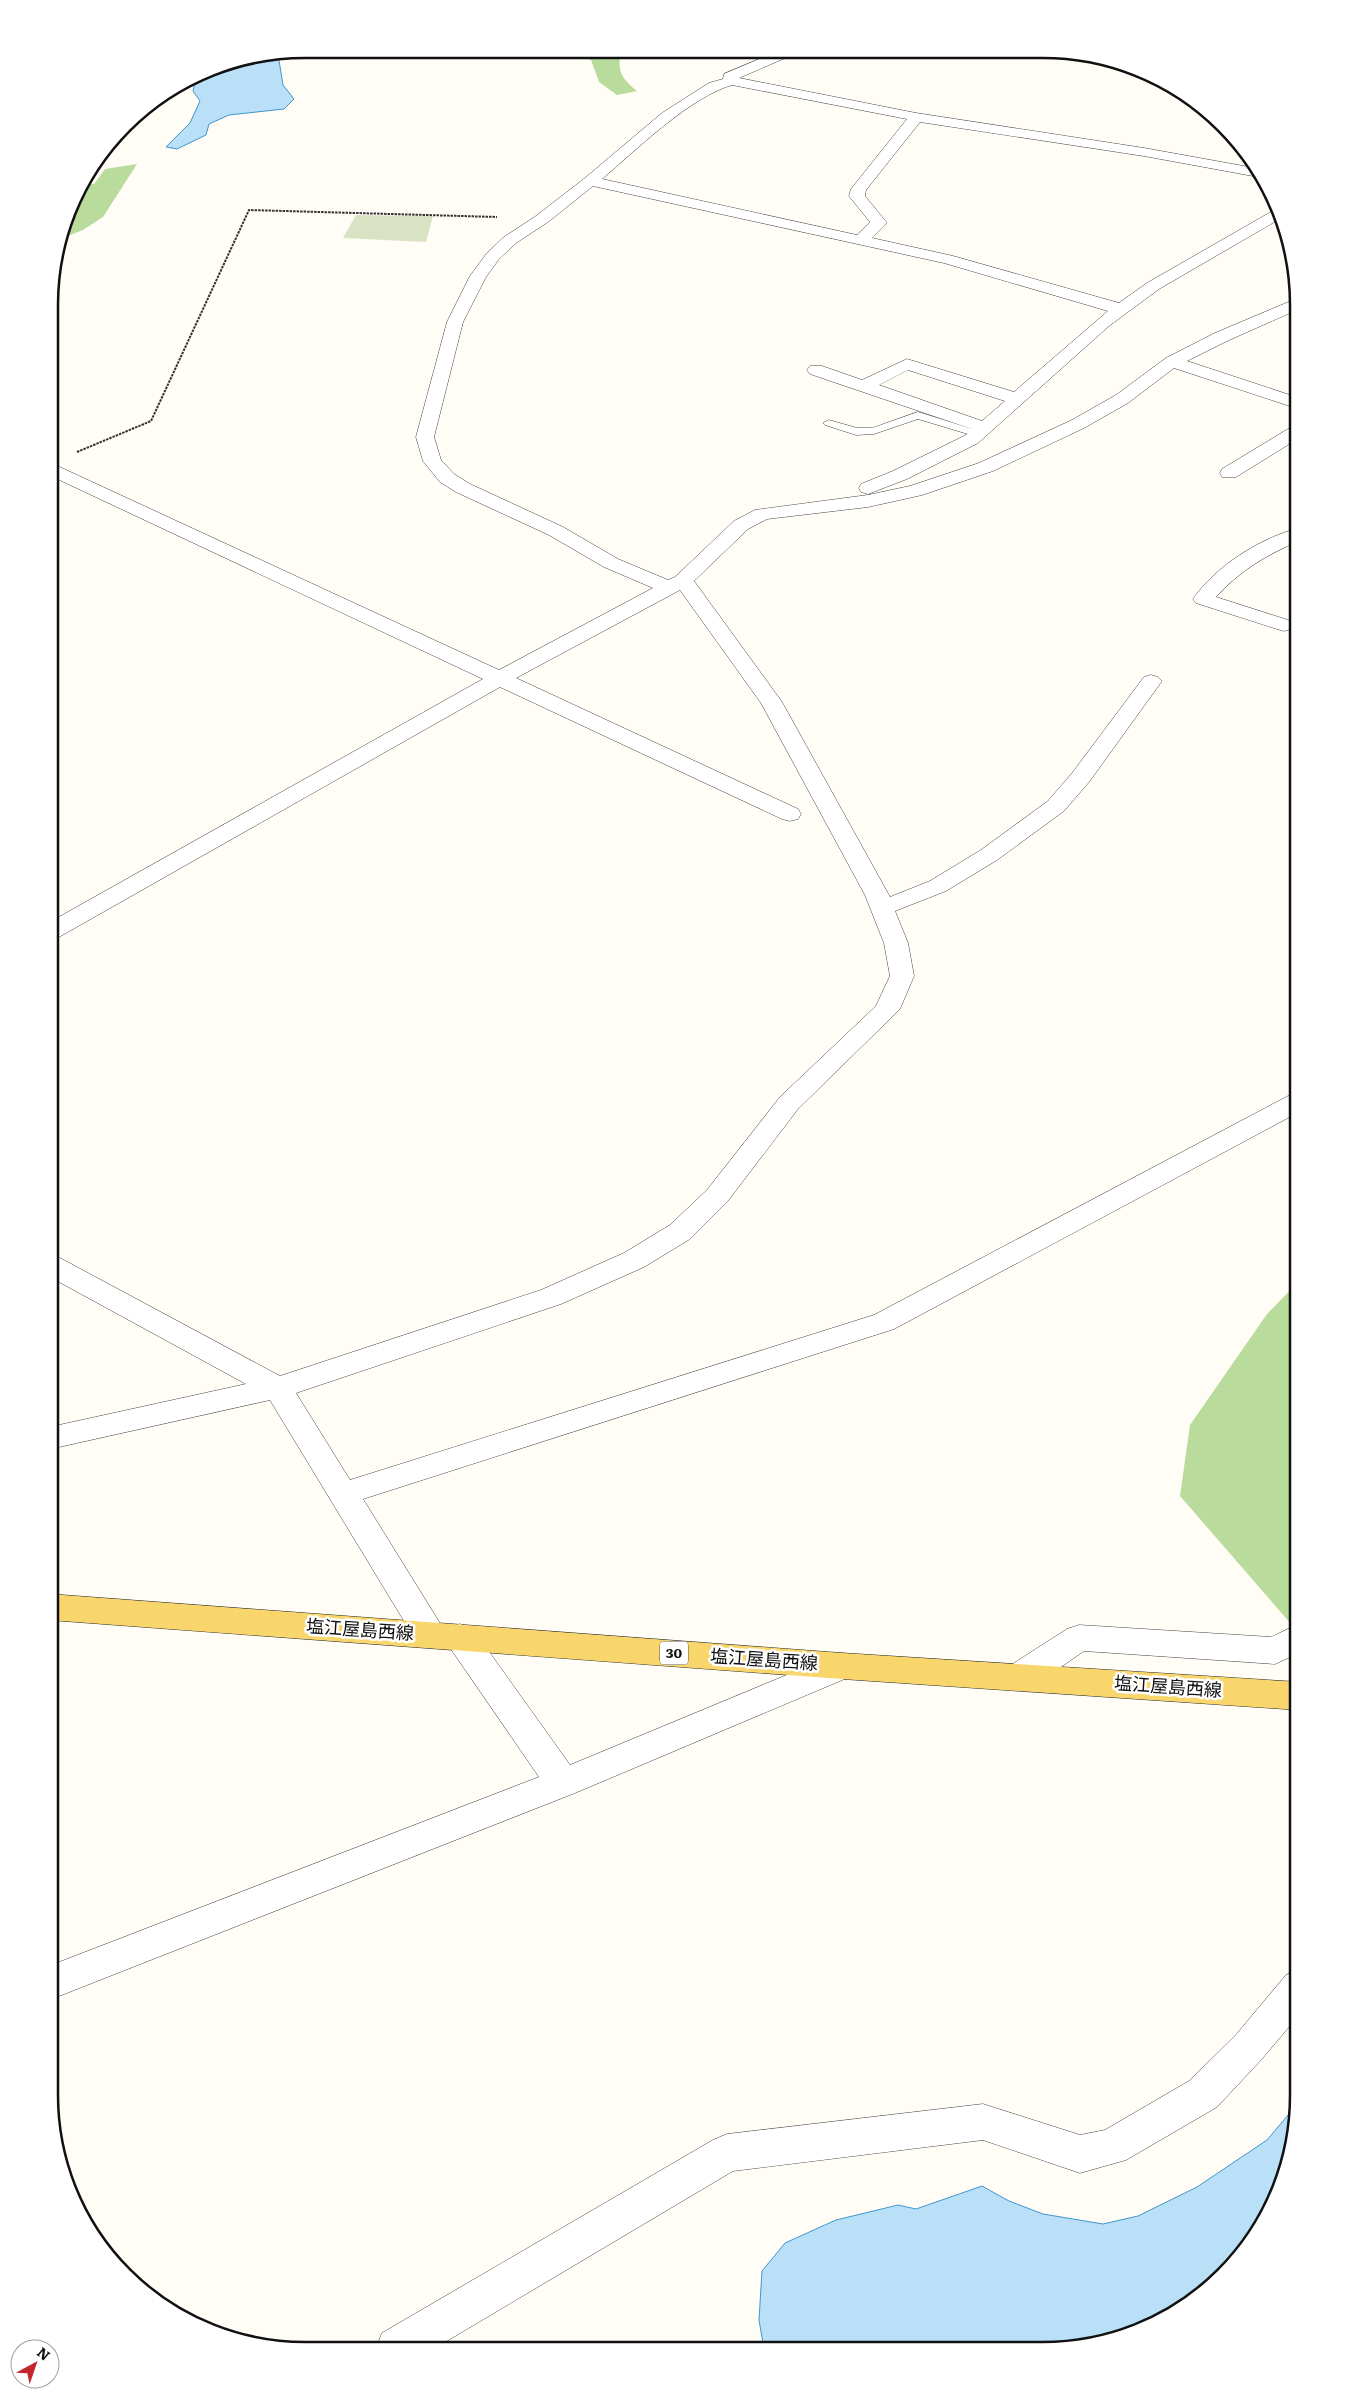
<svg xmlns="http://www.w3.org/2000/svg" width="1348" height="2399" viewBox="0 0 1348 2399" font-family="Literata,'Noto Sans JP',serif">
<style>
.forest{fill:#b9dc9c}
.cemetery{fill:#d9e3c4}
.water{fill:#b9e0f7;stroke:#3f96cf}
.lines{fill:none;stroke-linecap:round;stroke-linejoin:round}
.service-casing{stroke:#444;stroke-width:1}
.minor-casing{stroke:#444;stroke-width:1}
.primary-casing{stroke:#222;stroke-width:1}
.path{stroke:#333;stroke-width:2;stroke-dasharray:2.5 1;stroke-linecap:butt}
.service{fill:#fff;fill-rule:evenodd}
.minor{fill:#fff;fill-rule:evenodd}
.primary{fill:#f9d66b;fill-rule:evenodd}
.labels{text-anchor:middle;stroke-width:5;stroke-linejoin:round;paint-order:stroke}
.shield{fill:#fff;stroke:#585858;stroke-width:1}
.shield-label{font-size:14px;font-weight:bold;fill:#111}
.near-street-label{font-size:18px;fill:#111;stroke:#fff}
.rim{fill:none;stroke:#111;stroke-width:2.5}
</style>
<rect width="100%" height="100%" fill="#fffdf5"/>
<!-- forest -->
<path class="forest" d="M529 50 621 51C617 71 621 78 637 91L617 95 599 82 591 60 566 52Z
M137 164 103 217 83 230 60 239 75 191 80 185 94 184 105 169Z
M1299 1281V1619L1291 1624 1180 1496 1190 1425 1267 1314Z"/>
<!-- cemetery -->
<path class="cemetery" d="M356 215 433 216 426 242 343 238Z"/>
<!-- water -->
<path class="water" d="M278 54 283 85 294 99 284 109 229 115 209 124 206 135 177 149 166 147 190 123 200 101 193 91 196 78 194 76 207 68Z
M1299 2102V2112L1280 2192 1246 2251 1186 2307 1126 2337 1044 2350 764 2349 759 2320 762 2271 785 2243 836 2220 898 2205 916 2209 982 2186 1009 2201 1043 2214 1103 2224 1138 2216 1197 2187 1267 2140Z"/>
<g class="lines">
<!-- service casing -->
<g class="service-casing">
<path id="service" d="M918 412 982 432 984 434 978 437 918 419 874 434 856 435 825 425 823 423 829 420 857 428H872Z"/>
</g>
<!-- minor casing -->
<g class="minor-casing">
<path id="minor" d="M776 52H794L792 55 739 78 916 113 1144 148 1260 169 1264 178 1144 156 920 122 866 190 865 196 887 223 872 238 953 256 1119 303 1147 283 1276 209 1279 208 1283 217 1159 289 1109 326 978 443 907 479 868 494 861 492 859 488 861 484 893 471 966 435 972 429 810 374 807 370 810 366H822L862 380 907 359 1014 392 1108 311 944 263 593 186 548 222 516 243 499 259 486 277 463 322 434 437 441 460 454 474 470 484 563 527 618 559 668 580 675 577 734 521 755 510 868 495 910 486 979 463 1072 420 1116 395 1166 358 1215 333 1298 298 1299 309 1227 341 1187 361 1299 398V409L1174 368 1128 403 1084 428 993 471 922 495 868 507 767 519 748 529 694 581 782 702 890 897 930 881 981 850 1048 801 1073 772 1144 677 1151 675 1158 677 1162 681 1089 782 1064 811 997 860 946 891 895 911 908 943 914 976 900 1009 798 1109 727 1202 690 1239 644 1267 561 1304 296 1393 350 1480 874 1315 1290 1095 1299 1093V1112L894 1329 363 1499 446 1633 448 1628 460 1624 472 1628 570 1765 830 1657 842 1653 854 1657 859 1666 854 1675 575 1793 49 2000V1966L539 1777 444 1639 442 1644 430 1648 418 1644 270 1400 50 1449V1427L246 1384 50 1277V1255L60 1258 280 1376 541 1290 624 1253 670 1225 707 1190 780 1097 876 1006 890 976 884 943 865 895 761 703 680 590 516 678 798 809 801 814 798 819 790 821 782 819 500 687 59 937 50 939V922L483 679 51 476V463L499 670 653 588 604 567 549 535 456 492 440 482 423 461 416 437 447 322 470 276 487 253 504 237 536 216 585 178 662 113 709 83 723 79 724 74ZM732 85 907 119 851 189 849 196 870 222 857 235 602 179C636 150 690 97 732 85ZM908 370 1005 401 982 421 879 385Z
M1299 425V438L1236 477H1222L1220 473 1222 469 1293 426Z
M1299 528V541C1268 554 1239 571 1216 597L1291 621 1294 625 1291 629 1284 631 1277 629 1196 603 1193 599C1216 566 1260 538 1299 528Z
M1299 1624V1653L1275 1664 1084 1651 1032 1687 1020 1690 1008 1687 1003 1677 1008 1667 1067 1629 1079 1625 1271 1637Z
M1299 1970V2015L1261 2060 1217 2107 1126 2160 1080 2173 983 2140 733 2171 435 2348H376L382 2333 713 2140 727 2134 983 2104 1080 2135 1105 2130 1189 2081 1235 2036 1286 1975Z"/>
</g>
<!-- primary casing -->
<g class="primary-casing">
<path id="primary" d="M49 1594 842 1653 1299 1682V1710L842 1679 49 1620Z"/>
</g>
<!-- path -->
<path class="path" d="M77 452 151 421 249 210 497 217"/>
<!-- service -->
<use href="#service" class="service"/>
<!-- minor -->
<use href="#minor" class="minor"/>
<!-- primary -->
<use href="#primary" class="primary"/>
</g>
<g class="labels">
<!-- shield labels -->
<rect class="shield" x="660" y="1641.5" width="28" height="23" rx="4"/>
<g class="shield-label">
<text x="674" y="1658">30</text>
</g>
<!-- near-street labels -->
<g class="near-street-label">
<text transform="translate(360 1630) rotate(4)" y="6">塩江屋島西線</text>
<text transform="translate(764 1660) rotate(4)" y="6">塩江屋島西線</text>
<text transform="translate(1168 1687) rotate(4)" y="6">塩江屋島西線</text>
</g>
</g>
<!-- crop -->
<path d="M0 0H1348V2399H0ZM305 58H1043A247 247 0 0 1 1290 305V2095A247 247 0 0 1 1043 2342H305A247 247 0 0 1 58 2095V305A247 247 0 0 1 305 58Z" fill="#fff" fill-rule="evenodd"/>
<path class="rim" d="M305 58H1043A247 247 0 0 1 1290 305V2095A247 247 0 0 1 1043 2342H305A247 247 0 0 1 58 2095V305A247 247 0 0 1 305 58Z"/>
<!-- north arrow -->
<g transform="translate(35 2364) rotate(40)"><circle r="24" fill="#ffffff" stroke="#a0a0a0"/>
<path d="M0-4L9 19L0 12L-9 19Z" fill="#c4262e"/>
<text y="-8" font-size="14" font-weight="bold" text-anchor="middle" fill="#111111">N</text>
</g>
</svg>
